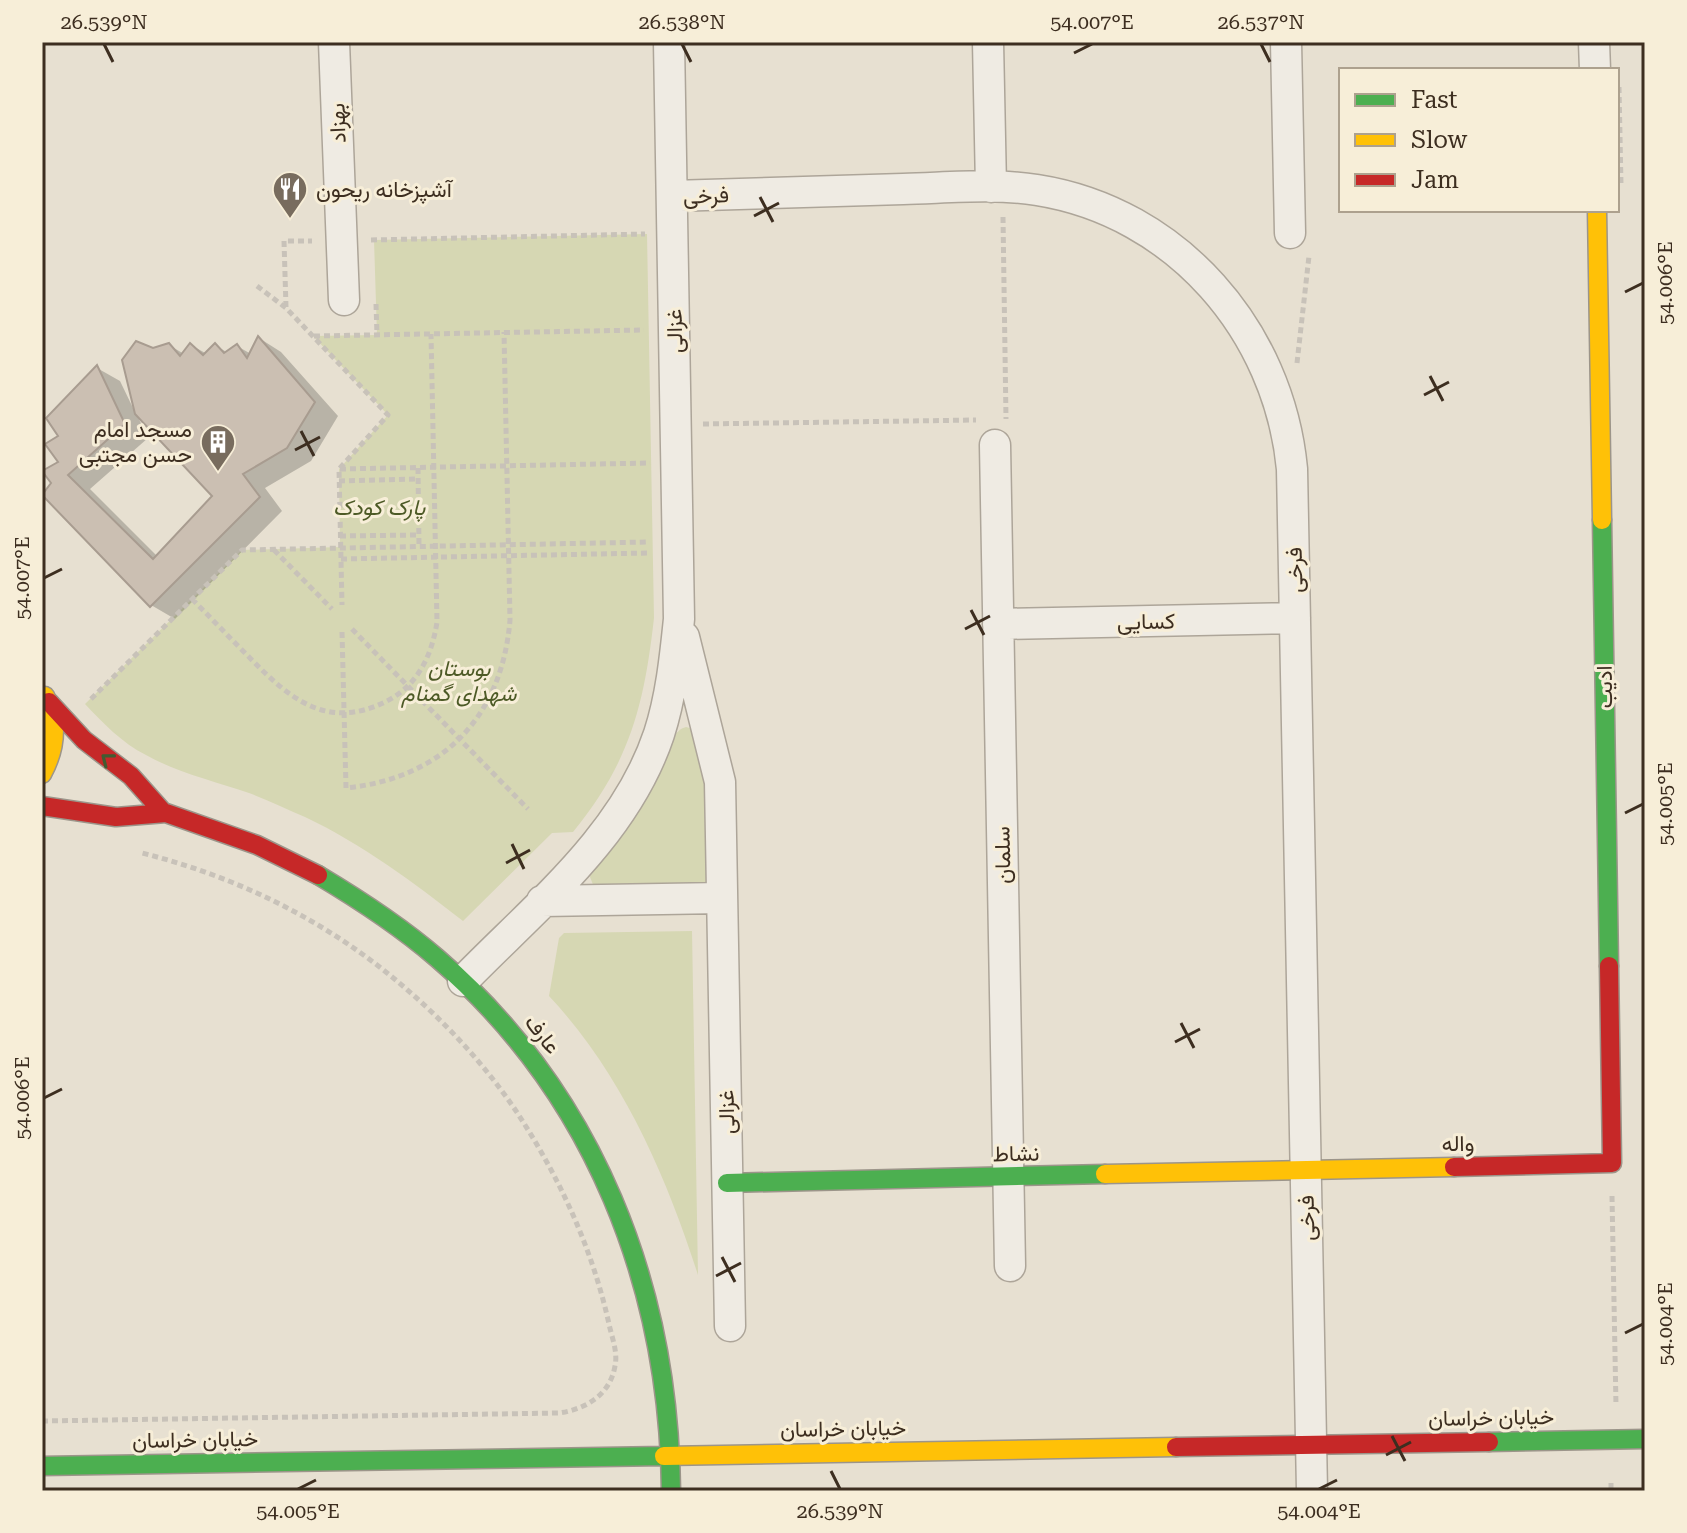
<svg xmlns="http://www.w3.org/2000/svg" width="1687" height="1533" viewBox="0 0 1687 1533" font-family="'Roboto Serif',Vazirmatn,serif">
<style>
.green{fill:#d6d7b3}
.shadow{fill:#0003;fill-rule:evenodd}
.building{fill:#cbbfb2;stroke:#a89c90;stroke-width:2}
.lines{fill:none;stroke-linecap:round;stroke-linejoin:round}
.street-casing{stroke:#ada599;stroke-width:33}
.fast-casing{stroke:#9c958a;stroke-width:21}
.slow-casing{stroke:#9c958a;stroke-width:21}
.jam-casing{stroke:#9c958a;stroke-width:21}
.path{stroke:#c8c2b9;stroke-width:5;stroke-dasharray:6 4;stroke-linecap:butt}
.street{stroke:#efebe3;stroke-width:30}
.fast{stroke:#4caf50;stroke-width:18}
.slow{stroke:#ffc107;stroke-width:18}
.jam{stroke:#c62828;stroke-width:18}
.oneway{stroke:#425b31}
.ticks{fill:none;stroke:#3d2e20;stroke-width:3}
.labels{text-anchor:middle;stroke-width:6;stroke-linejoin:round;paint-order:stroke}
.street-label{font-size:22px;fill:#3d2e20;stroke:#f7eed8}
.poi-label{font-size:22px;fill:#3d2e20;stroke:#f7eed8;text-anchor:start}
.park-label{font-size:22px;font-style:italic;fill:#4d5a26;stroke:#f7eed8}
.neatline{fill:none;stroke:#3d2e20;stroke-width:3}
.ticks-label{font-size:20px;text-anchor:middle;fill:#3d2e20}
</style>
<rect width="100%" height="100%" fill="#e7e0d1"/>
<!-- green -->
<path class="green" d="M647 234 654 618C644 706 630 762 573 832L552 833 463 921C413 882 362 844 305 817 286 809 268 800 249 793 214 781 178 773 146 755 122 743 103 723 85 704L242 550 340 547 339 469 388 415 313 336 377 335 374 240Z
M686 727 693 729 707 783 709 889 594 887 590 877 591 871C609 850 627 830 641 806 652 787 665 732 686 727Z
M692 931 698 1275C666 1175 622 1074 549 996L559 938 564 933Z"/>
<!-- shadow -->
<path class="shadow" d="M259 338 281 352 338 416 311 461 265 488 282 511 175 619 151 605 43 473 61 463V437L97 368 120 381 134 410 153 351 169 345 184 354 191 345 207 354 215 345 228 353 237 346 251 354ZM136 413 214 496 158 557 90 489 148 438Z"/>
<!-- building -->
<path class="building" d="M258 336 315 402 287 448 243 474 260 497 150 607 42 495 51 483 42 471 58 462 45 444 58 436 46 418 97 365 125 424 68 475 153 559 212 496 135 414 122 360 136 341 153 348 169 343 180 356 190 343 203 355 215 343 224 353 237 344 247 358Z"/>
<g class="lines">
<!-- street casing -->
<g class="street-casing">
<path id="street" d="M334 42 344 300
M988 42 991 187
M1286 42 1290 233
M1594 42 1595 70
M672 196C749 194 826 192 903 189 947 188 993 183 1037 190 1177 212 1279 331 1292 469L1312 1491
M995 445 1010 1266
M998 624 1295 618
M684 637 720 782 730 1326
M542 901 722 898
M463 981C536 906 625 836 659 734 671 697 675 658 679 619L669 42"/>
</g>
<!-- fast casing -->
<g class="fast-casing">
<path id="fast" d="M1602 520 1609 966
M318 875C360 900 400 926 437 958 595 1094 669 1286 671 1491
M727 1183 1105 1174
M1489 1442 1645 1439
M42 1466 664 1456"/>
</g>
<!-- slow casing -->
<g class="slow-casing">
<path id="slow" d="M1597 210 1602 520
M42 774C56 748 59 723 45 696
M1105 1174 1454 1167
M664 1456 1176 1447"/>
</g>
<!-- jam casing -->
<g class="jam-casing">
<path id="jam" d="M49 702 84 740 131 776 163 812
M42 806 116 817 166 813 257 845 318 875
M1454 1167 1612 1163 1609 966
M1176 1447 1489 1442"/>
</g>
<!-- path -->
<path class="path" d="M1619 87 1621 185
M1003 217 1006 419
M371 240 645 234
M257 286 286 308 388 415 339 469 342 605
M376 304 377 335
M286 307 284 241H312
M314 336 644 330
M1297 363 1309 256
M703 424 976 420
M418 468 419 546
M340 469 650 463
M339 481 418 479
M340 536 419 535
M274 550 332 609
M341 559 648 553
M192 599C211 618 229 637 248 656 288 697 326 732 387 701 418 685 432 655 437 622L431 334
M352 629 528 809
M342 632 346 788C443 778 502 717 510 620L504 332
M91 699 242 550 648 542
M1612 1196 1616 1406
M42 1421 559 1413C586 1409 610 1395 615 1366 618 1352 612 1338 609 1324 592 1247 558 1174 514 1108 484 1064 445 1022 404 987 329 922 238 877 142 853
M1611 1483V1491"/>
<!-- street -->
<use href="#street" class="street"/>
<!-- fast -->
<use href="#fast" class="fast"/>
<!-- slow -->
<use href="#slow" class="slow"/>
<!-- jam -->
<use href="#jam" class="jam"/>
</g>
<!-- one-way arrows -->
<defs><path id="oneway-chevron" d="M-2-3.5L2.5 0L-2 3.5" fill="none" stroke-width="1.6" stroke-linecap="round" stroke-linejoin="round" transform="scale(2)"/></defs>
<use class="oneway" href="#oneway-chevron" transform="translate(107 759) rotate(-142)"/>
<!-- ticks -->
<path class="ticks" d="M104 44 113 62M682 44 691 62M1261 44 1270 62M1074 53 1092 44M760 197 773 222M754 216 779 203M1625 292 1643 283M1430 376 1443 401M1424 395 1449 382M301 431 314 456M295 450 320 437M44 578 62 569M971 610 984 635M965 629 990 616M1625 813 1643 804M512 844 524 869M506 863 530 850M1181 1023 1194 1048M1175 1042 1200 1029M44 1098 62 1089M722 1257 735 1282M716 1276 741 1263M1625 1333 1643 1324M1392 1436 1405 1461M1386 1455 1411 1442M831 1471 840 1489M298 1489 316 1480M1319 1489 1337 1480"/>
<!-- icons -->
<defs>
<g id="restaurant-pin" transform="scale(1.8)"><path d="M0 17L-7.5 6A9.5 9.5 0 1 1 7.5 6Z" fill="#786c5e" stroke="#f7eed8"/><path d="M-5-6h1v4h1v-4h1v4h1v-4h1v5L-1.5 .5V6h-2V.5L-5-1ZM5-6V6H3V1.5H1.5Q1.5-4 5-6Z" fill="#fff"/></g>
<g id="building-pin" transform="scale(1.8)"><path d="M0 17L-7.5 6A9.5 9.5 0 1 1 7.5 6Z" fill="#786c5e" stroke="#f7eed8"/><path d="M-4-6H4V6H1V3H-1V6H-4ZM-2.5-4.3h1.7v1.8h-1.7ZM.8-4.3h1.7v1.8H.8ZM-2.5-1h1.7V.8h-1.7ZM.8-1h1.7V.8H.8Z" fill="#fff"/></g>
</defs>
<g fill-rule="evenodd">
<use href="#restaurant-pin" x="290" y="189"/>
<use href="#building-pin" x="218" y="442"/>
</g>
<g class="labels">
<!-- street labels -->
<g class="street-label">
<text transform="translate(337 123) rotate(-92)" y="8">بهزاد</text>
<text transform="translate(706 195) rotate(-2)" y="8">فرخی</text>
<text transform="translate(674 331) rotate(-91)" y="8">غزالی</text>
<text transform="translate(1294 570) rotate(-91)" y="8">فرخی</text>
<text transform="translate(1146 621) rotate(-1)" y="8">کسایی</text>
<text transform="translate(1604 687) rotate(-91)" y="8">ادیب</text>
<text transform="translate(1002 855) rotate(-91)" y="8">سلمان</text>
<text transform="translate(543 1034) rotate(52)" y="8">عارف</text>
<text transform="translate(726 1112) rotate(-91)" y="8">غزالی</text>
<text transform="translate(1458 1143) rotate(-1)" y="8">واله</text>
<text transform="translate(1016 1153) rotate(-1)" y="8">نشاط</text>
<text transform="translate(1306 1218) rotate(-91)" y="8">فرخی</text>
<text transform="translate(1491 1417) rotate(-1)" y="8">خیابان خراسان</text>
<text transform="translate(843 1428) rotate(-1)" y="8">خیابان خراسان</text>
<text transform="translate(195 1439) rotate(-1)" y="8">خیابان خراسان</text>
</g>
<!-- poi labels -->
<g class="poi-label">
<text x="316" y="197">آشپزخانه ریحون</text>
<text x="192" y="437" text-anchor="end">مسجد امام<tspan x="192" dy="25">حسن مجتبی</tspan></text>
</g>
<!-- park labels -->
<g class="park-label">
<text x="379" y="515">پارک کودک</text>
<text x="459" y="676">بوستان<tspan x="459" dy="25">شهدای گمنام</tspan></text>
</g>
</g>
<!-- border -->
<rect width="1687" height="1533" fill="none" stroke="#f7eed8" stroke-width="88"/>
<!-- legend -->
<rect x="1339" y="68" width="280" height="144" fill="#f7eed8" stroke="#ada18e" stroke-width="2"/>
<rect x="1355" y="94" width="40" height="12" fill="#4caf50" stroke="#ada18e" stroke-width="2"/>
<text x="1411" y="108" font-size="24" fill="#3d2e20">Fast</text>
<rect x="1355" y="134" width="40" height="12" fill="#ffc107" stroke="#ada18e" stroke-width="2"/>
<text x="1411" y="148" font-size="24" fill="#3d2e20">Slow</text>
<rect x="1355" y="174" width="40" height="12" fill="#c62828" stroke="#ada18e" stroke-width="2"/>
<text x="1411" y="188" font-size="24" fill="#3d2e20">Jam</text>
<rect x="44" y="44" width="1599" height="1445" class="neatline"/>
<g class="ticks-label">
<text x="104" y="29">26.539°N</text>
<text x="682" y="29">26.538°N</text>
<text x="1092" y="29">54.007°E</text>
<text x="1261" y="29">26.537°N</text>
<text transform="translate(1665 283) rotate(-90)" y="7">54.006°E</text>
<text transform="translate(22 578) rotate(-90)" y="7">54.007°E</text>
<text transform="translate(1665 804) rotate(-90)" y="7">54.005°E</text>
<text transform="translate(22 1098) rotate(-90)" y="7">54.006°E</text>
<text transform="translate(1665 1324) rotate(-90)" y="7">54.004°E</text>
<text x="298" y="1518">54.005°E</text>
<text x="840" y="1518">26.539°N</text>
<text x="1319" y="1518">54.004°E</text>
</g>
</svg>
